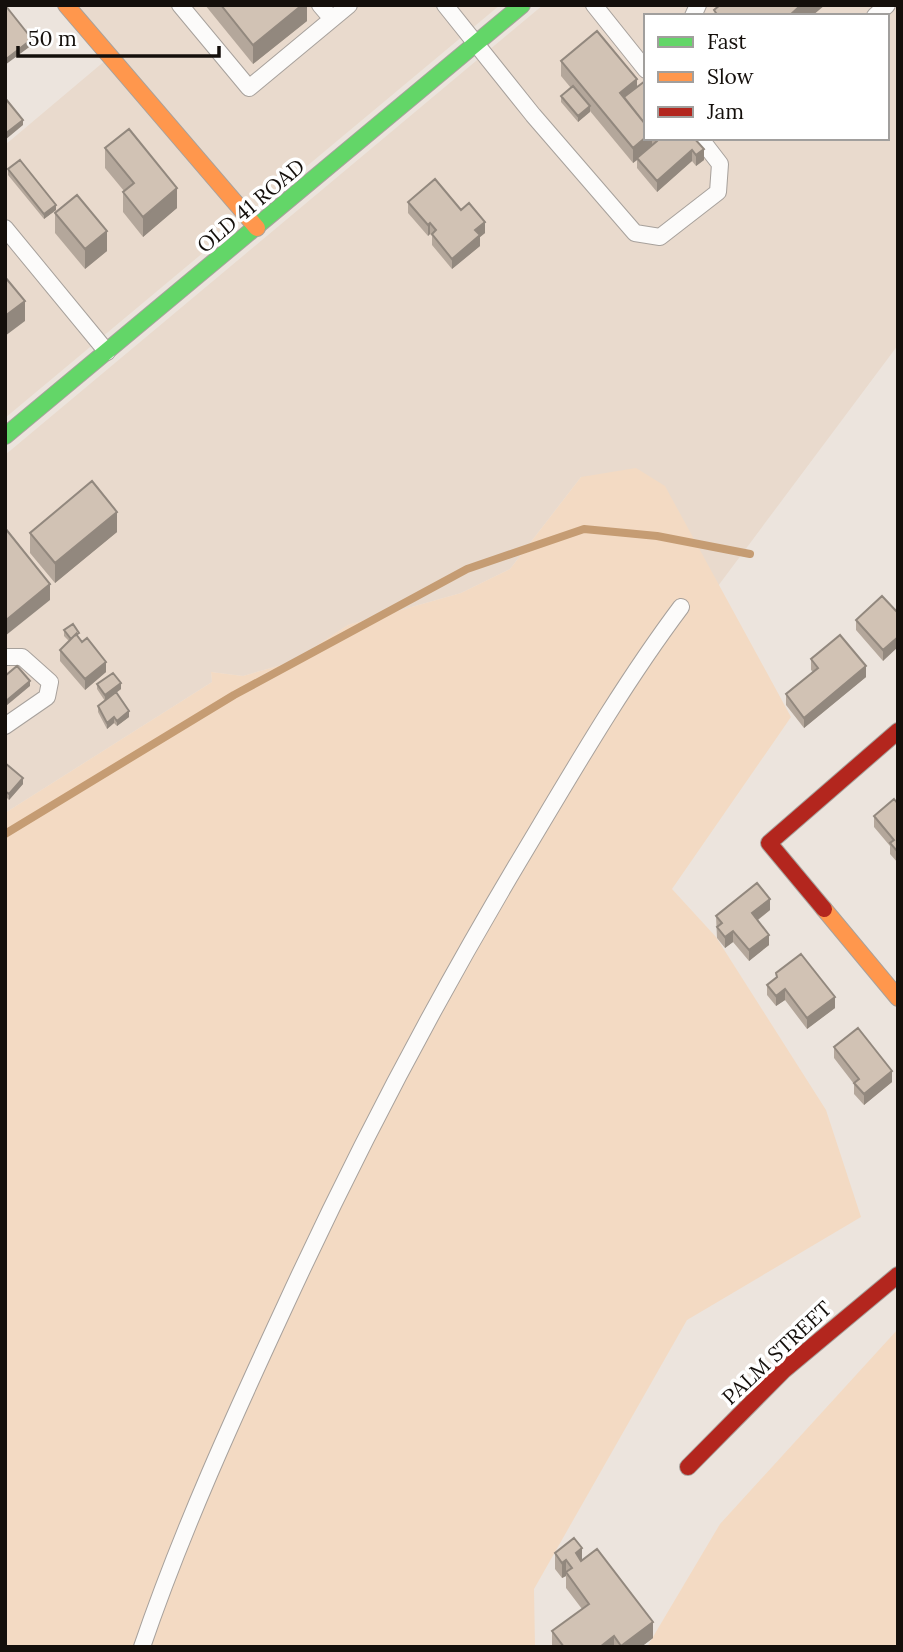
<svg xmlns="http://www.w3.org/2000/svg" width="903" height="1652" viewBox="0 0 903 1652" font-family="Lora,serif">
<style>
.built{fill:#e9dacd;fill-rule:evenodd}
.green{fill:#f3dac3}
.lines{fill:none;stroke-linecap:round;stroke-linejoin:round}
.stream{stroke:#c59c73;stroke-width:8}
.lane-casing{stroke:#a7a19c;stroke-width:18}
.fast-casing{stroke:#a7a19c;stroke-width:18}
.slow-casing{stroke:#a7a19c;stroke-width:18}
.jam-casing{stroke:#a7a19c;stroke-width:18}
.lane{stroke:#fcfbfa;stroke-width:16}
.fast{stroke:#63d668;stroke-width:16}
.slow{stroke:#ff974d;stroke-width:16}
.jam{stroke:#b3261e;stroke-width:16}
.wall{fill:#b4a79b}
.shaded-wall{fill:#92887e}
.building{fill:#d1c2b4;stroke:#92887e;stroke-width:2}
.labels{text-anchor:middle;stroke-width:7;stroke-linejoin:round;paint-order:stroke}
.street-label{font-size:21px;fill:#140f0b;stroke:#fff}
</style>
<rect width="100%" height="100%" fill="#ece4dd"/>
<!-- built -->
<path class="built" d="M71 5H500L5 418V145L113 54Z
M543 5H898V345L718 586 705 565 581 477 510 569 461 593 348 625 292 662 243 676 211 672 212 682 5 813V455ZM646 16H887V138H646Z"/>
<!-- green -->
<path class="green" d="M636 468 665 486 791 717 672 889 716 937 826 1110 861 1217 687 1320 534 1589 535 1647H5V813L212 682 211 672 243 676 292 662 348 625 461 593 510 569 581 477Z
M898 1329V1647H647L720 1524Z"/>
<g class="lines">
<!-- stream -->
<path class="stream" d="M5 834 234 695 467 569 584 529 657 536 750 554"/>
<!-- lane casing -->
<g class="lane-casing">
<path id="lane" d="M180 5 249 88 349 5
M320 5 332 19
M445 5 533 115 635 233 660 237 718 192 720 164 700 138
M594 5 646 70
M693 16 698 5
M875 16 887 5
M5 228 107 352
M5 657H22L50 682 47 697 5 726
M142 1647C182 1530 234 1416 286 1304 356 1152 433 1005 519 861 570 776 621 687 681 607"/>
</g>
<!-- fast casing -->
<g class="fast-casing">
<path id="fast" d="M5 436 522 5"/>
</g>
<!-- slow casing -->
<g class="slow-casing">
<path id="slow" d="M66 5 257 228
M824 909 898 998"/>
</g>
<!-- jam casing -->
<g class="jam-casing">
<path id="jam" d="M824 909 769 843 898 731
M688 1467 784 1370 898 1275"/>
</g>
<!-- lane -->
<use href="#lane" class="lane"/>
<!-- fast -->
<use href="#fast" class="fast"/>
<!-- slow -->
<use href="#slow" class="slow"/>
<!-- jam -->
<use href="#jam" class="jam"/>
</g>
<!-- wall -->
<path class="wall" d="M205 5H307V21L253 64Z
M561 61 637 87 646 138H694L704 160 696 166 692 161 657 192 637 168V160L633 163 590 111 578 122 561 102V96L571 88 561 76Z
M105 148 177 208 143 237 123 212V192L124 191 105 168Z
M8 169 56 210 44 219 8 175Z
M408 202 461 210 485 233 480 237V246L452 269 432 245V236L430 234 428 236 408 213Z
M55 213 107 251 85 269 55 233Z
M117 532 55 583 30 553V533Z
M898 613 883 661 856 630V620Z
M64 630 79 638 106 672 85 690 60 661V650L69 641 64 636Z
M811 659 866 677 804 728 786 705V694L813 672 811 670Z
M97 684 121 689 116 693 129 717 117 726 114 723 107 729 98 712V706L105 701 97 689Z
M5 763 23 784 9 800 5 796Z
M898 804V863L890 854V846L874 827V816Z
M770 910 758 920 769 945 749 961 733 942 725 948 717 938 716 916Z
M776 973 835 1008 807 1029 785 1000 776 1006 767 995V985L776 978Z
M834 1047 892 1082 864 1105 854 1094V1084L834 1058Z
M555 1553 582 1560 653 1638 641 1647H552V1631L582 1609 566 1588V1576L562 1578 555 1569Z"/>
<!-- shaded-wall -->
<path class="shaded-wall" d="M302 5H307V21L253 64V45Z
M801 5H825L812 16H789Z
M32 39V45L5 65V60Z
M637 79V95L626 104 620 93Z
M590 106V112L578 122V116Z
M23 120V125L5 140V134Z
M646 137V138H652V148L637 158V160L633 163V148Z
M704 149V160L696 166V155Z
M692 150V161L657 192V181Z
M177 188V208L143 237V217Z
M56 205V210L44 219V214Z
M485 222V233L480 237V246L452 269V259L475 230Z
M430 223V234L428 236V225Z
M107 231V251L85 269V249Z
M25 301V321L5 336V316Z
M117 512V532L55 583V563Z
M50 584V600L5 636V621Z
M898 637V647L883 661V650Z
M106 662V672L85 690V679Z
M866 666V677L804 728V718Z
M30 681V686L6 706V701Z
M121 683V689L105 701V695Z
M129 711V717L117 726V721Z
M114 717V723L107 729V723Z
M23 778V784L9 800V794Z
M770 899V910L752 924V913Z
M733 931V942L725 948V937Z
M769 935V945L749 961V950Z
M785 989V1000L776 1006V996Z
M835 997V1008L807 1029V1018Z
M892 1071V1082L864 1105V1094Z
M582 1548V1564L576 1553Z
M566 1560V1576L562 1578V1563Z
M653 1622V1638L641 1647H621Z
M614 1636V1647H600Z"/>
<!-- building -->
<path class="building" d="M5 5 32 39 5 60Z
M221 5H302L253 45Z
M720 5H801L789 16H718L714 10Z
M597 31 637 79 620 93 646 125V137L633 148 561 61Z
M645 81 646 82V125L624 97Z
M573 86 590 106 578 116 561 96Z
M5 98 23 120 5 134Z
M129 129 177 188 143 217 123 192 134 183 105 148Z
M655 138H694L704 149 696 155 692 150 657 181 637 158 657 141Z
M20 160 56 205 44 214 8 169Z
M435 179 461 210 469 203 485 222 475 230 480 235 452 259 432 234 436 230 430 223 428 225 408 202Z
M77 195 107 231 85 249 55 213Z
M5 277 25 301 5 316Z
M92 481 117 512 55 563 30 533Z
M5 528 50 584 5 621Z
M882 596 898 613V637L883 650 856 620Z
M73 624 79 633 76 635V634L71 639 64 630Z
M76 634 82 642 87 638 106 662 85 679 60 650Z
M840 635 866 666 804 718 786 694 818 668 811 659Z
M17 666 30 681 6 701 5 699V676Z
M113 673 121 683 105 695 97 684Z
M116 692 129 711 117 721 114 717 107 723 98 706Z
M5 763 23 778 9 794 5 791Z
M894 799 898 804V852L890 843 894 840 874 816Z
M757 883 770 899 752 913 769 935 749 950 733 931 725 937 717 927 722 923 716 916Z
M801 954 835 997 807 1018 785 989 776 996 767 985 777 977 776 973Z
M858 1028 892 1071 864 1094 854 1083 859 1079 834 1047Z
M574 1538 582 1548 576 1553 581 1561 597 1549 653 1622 621 1646 614 1636 600 1647H564L552 1631 589 1604 566 1572 572 1568 566 1560 562 1563 555 1553Z"/>
<g class="labels">
<!-- street labels -->
<g class="street-label">
<text transform="translate(251 206) rotate(-40)" y="7">OLD 41 ROAD</text>
<text transform="translate(777 1353) rotate(-43)" y="7">PALM STREET</text>
</g>
</g>
<!-- border -->
<rect width="903" height="1652" fill="none" stroke="#140f0b" stroke-width="14"/>
<!-- legend -->
<rect x="644" y="14" width="245" height="126" fill="#ffffff" stroke="#a19f9d" stroke-width="2"/>
<rect x="658" y="37" width="35" height="10" fill="#63d668" stroke="#a19f9d" stroke-width="2"/>
<text x="707" y="49" font-size="21" fill="#140f0b">Fast</text>
<rect x="658" y="72" width="35" height="10" fill="#ff974d" stroke="#a19f9d" stroke-width="2"/>
<text x="707" y="84" font-size="21" fill="#140f0b">Slow</text>
<rect x="658" y="107" width="35" height="10" fill="#b3261e" stroke="#a19f9d" stroke-width="2"/>
<text x="707" y="119" font-size="21" fill="#140f0b">Jam</text>
<!-- scale -->
<path d="M18 46v10h201v-10" fill="none" stroke="#140f0b" stroke-width="3.5"/>
<text x="28" y="46" font-size="21" fill="#140f0b" stroke="#ffffff" stroke-width="5" paint-order="stroke">50 m</text>
</svg>
